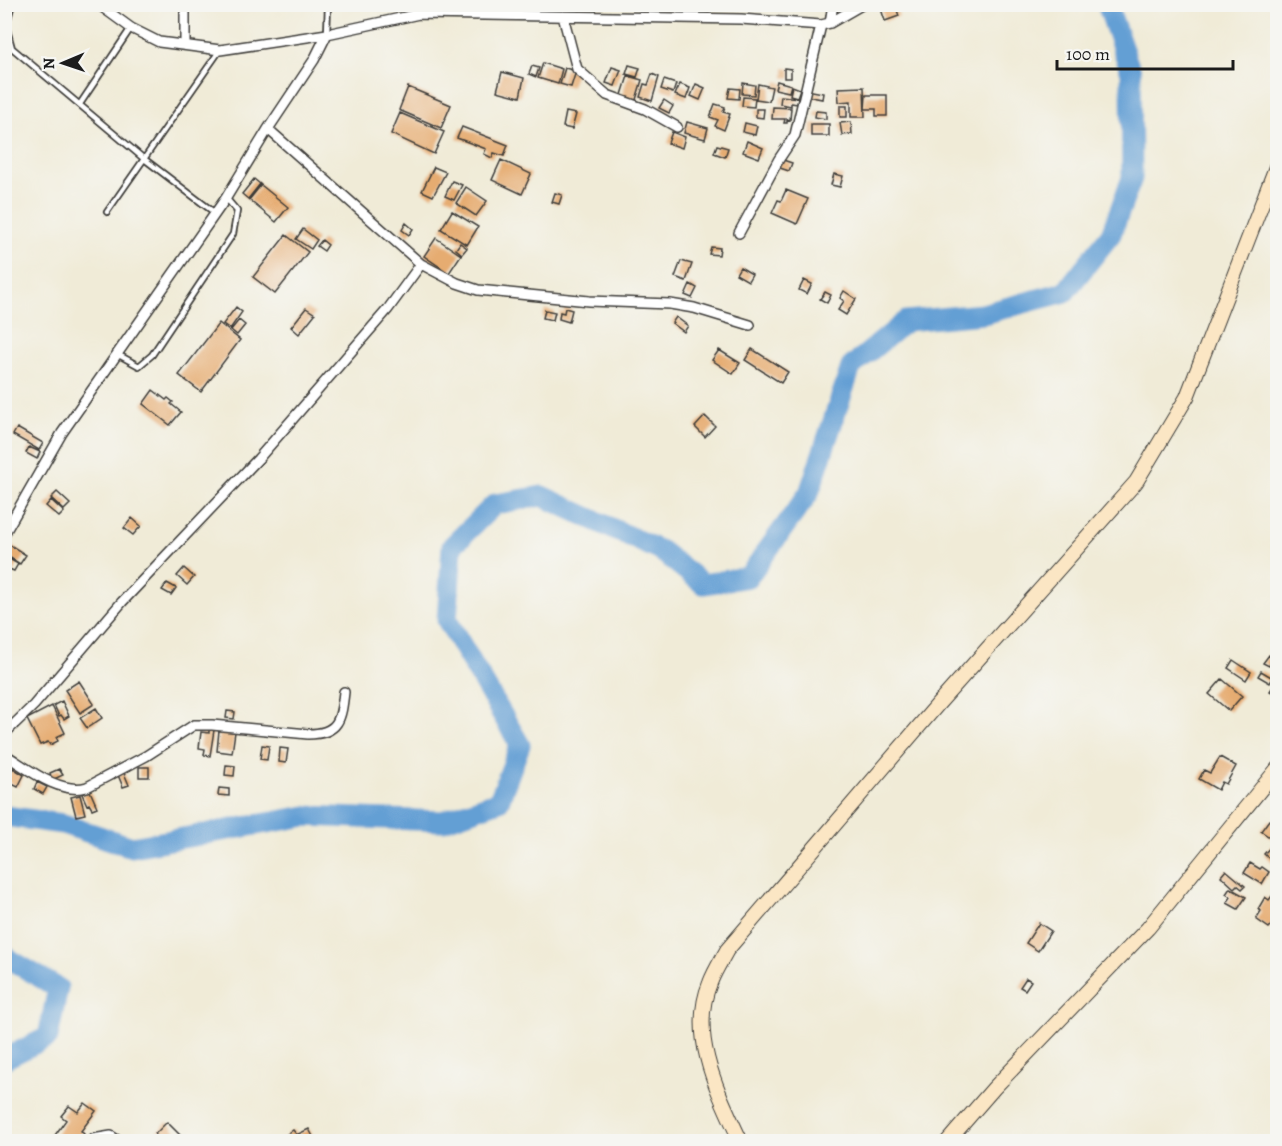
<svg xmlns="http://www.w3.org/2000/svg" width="1282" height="1146" viewBox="0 0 1282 1146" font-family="Alegreya,serif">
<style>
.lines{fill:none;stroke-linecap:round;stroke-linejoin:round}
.river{stroke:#649fd4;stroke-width:21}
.building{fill:#e6ac71}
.lane-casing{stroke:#3c3b38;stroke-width:8}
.street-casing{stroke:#3c3b38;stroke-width:12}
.secondary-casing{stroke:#3c3b38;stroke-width:16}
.lane{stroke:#fff;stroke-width:4.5}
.street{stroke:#fff;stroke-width:9}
.secondary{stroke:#fbe6c4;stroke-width:14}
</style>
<rect width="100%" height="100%" fill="#f6f6f2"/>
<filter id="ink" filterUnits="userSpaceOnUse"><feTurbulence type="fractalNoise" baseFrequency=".0167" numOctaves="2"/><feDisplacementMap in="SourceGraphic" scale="12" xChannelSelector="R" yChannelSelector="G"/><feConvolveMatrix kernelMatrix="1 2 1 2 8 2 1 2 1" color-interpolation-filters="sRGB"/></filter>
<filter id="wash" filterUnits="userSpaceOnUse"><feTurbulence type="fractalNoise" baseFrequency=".008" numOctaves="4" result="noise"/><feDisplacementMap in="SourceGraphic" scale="24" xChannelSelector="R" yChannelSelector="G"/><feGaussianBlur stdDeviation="1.35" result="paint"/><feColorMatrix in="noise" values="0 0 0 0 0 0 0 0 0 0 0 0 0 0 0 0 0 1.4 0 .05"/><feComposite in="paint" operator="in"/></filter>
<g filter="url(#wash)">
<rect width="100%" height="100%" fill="#f0ebd7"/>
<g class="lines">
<!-- river -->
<path class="river" d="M4 816 63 824 132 847 306 816 443 821 499 801 520 745 447 620 452 546 495 504 542 496 661 551 703 584 748 577 809 493 851 367 906 321 983 314 1065 292 1111 234 1132 178 1131 72 1107 4
M4 956 58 988 48 1037 4 1059"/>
</g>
<g id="blocks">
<!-- building -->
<path class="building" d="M895 4 899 16 885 21 881 9Z
M543 63 562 69 558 84 538 78Z
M629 65 640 68 637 77 626 74Z
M532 66 539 68 536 77 529 74Z
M612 67 621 70 615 86 606 83Z
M565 68 576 71 571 87 560 84Z
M784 68 791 69V78H784Z
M502 72 524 78 520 97 497 91Z
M652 74 659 77 652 101 640 97 644 84 648 85Z
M628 76 642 80 635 103 621 98Z
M664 80 676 84 673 93 661 89Z
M777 81 791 85 789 92 775 89Z
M743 83 755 85 754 95 742 94Z
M680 84 690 88 686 99 675 95Z
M696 84 705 88 700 100 691 96Z
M758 84 772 87 769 101 756 99Z
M792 86 800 89 797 97 790 95Z
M408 87 451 105 441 128 399 110Z
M864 87 865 117H851V101L839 102 838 88Z
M730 88 740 89 739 99 728 98Z
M807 90 823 93 822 99 806 96Z
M866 95H887V116H876V109H865Z
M781 96 798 98 797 104 791 103V106L780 104Z
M743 97 755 98 754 107 742 106Z
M664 100 673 106 669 113 659 108Z
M715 104 725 107 723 112 730 114 724 130 715 126 718 120 710 117Z
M840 106H847V117H840Z
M773 107 791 108 790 120 787 119V123H784L785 119H772Z
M756 109H764L763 118 756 117Z
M816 111 826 112V119L815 117Z
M566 112 576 114 572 129 563 127Z
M400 113 444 132 434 154 391 134Z
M687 122 708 128 705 139 684 133Z
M851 122 852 134 842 135 840 123Z
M745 123 757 126 755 135 743 132Z
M811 124H829V136H811Z
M462 127 508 145 504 156 494 153 492 158 484 154 486 149 457 138Z
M672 132 685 137 682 148 668 143Z
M747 141 763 148 759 158 743 152Z
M717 145 728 148 725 157 714 153Z
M780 159 792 163 789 171 777 167Z
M501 160 531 174 522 194 492 180Z
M434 167 446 172 433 196 422 191Z
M834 174 843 176 840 187 831 185Z
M254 179 260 184 248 199 242 194Z
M452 181 462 185 454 200 445 196Z
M261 185 288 207 276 222 249 200Z
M466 187 487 201 476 216 456 203Z
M786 190 808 199 797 224 772 213 778 200 781 201Z
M555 193 562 195 559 204 552 202Z
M452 211 478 227 467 245 441 229Z
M406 223 413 229 409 235 402 230Z
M303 229 317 240 311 249 296 239Z
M286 235 308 252 275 294 253 277Z
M436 238 461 255 449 273 424 256Z
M322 240 328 245 324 251 317 246Z
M460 243 467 248 462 254 456 249Z
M711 247 720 248 719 255 709 254Z
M681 261 692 264 686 281 675 277Z
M740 267 752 274 748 281 736 274Z
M804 280 812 284 807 294 799 290Z
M690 284 697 288 692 298 685 295Z
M844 291 856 299 846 315 838 310 844 301 840 298Z
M825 292 831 295 827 303 820 299Z
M236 307 242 312 230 329 223 324Z
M306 308 315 314 299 334 291 327Z
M565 308 572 310 569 322 559 319 560 312 564 313Z
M545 310 555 312 553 320 543 318Z
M676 317 688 326 684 332 672 323Z
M239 320 245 325 237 335 231 330Z
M219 323 240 340 201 392 179 375Z
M752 349 788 372 781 383 745 360Z
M719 350 740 363 733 374 712 360Z
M153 390 166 400 168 398 173 402 171 404 181 412 170 425 143 404Z
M705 416 715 426 705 437 695 427Z
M17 428 43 443 39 450 13 435Z
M29 447 40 452 37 459 26 453Z
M57 492 70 504 64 510 51 498Z
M51 500 64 512 59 517 46 506Z
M132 518 141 526 133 535 124 528Z
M10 545 26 555 20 564 4 554Z
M4 556 18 564 14 571 9 569 4 577Z
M184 568 194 577 187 585 177 576Z
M167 583 176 588 171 595 162 590Z
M1269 655 1274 658 1269 666 1263 663Z
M1233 660 1251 672 1246 680 1228 668Z
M1261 671 1273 678 1270 683 1258 676Z
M1222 679 1242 696 1229 711 1209 694Z
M1278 679V696L1270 691Z
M79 681 94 704 80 713 65 690Z
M62 701 69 716 64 719 61 715 59 716 54 705Z
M52 706 65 733 56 737 58 741 50 745 48 742 40 745 27 719Z
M96 708 102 718 87 728 80 718Z
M227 711 235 712 234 719 226 718Z
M209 730H214L210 756 204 755 205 749 199 748 201 732 209 733Z
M219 730 235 732 232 753 217 751Z
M262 745 269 746 267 760 260 759Z
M280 748 288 749 286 763 279 762Z
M1220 757 1236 766 1226 784 1222 782 1218 790 1199 779 1204 770 1210 773Z
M226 765 235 766 234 776 225 775Z
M139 767H149V777H139Z
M13 768 24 775 18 787 6 781Z
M59 769 63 775 52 780 50 773Z
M124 773 129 785 123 787 118 775Z
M37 782 47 787 43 794 34 789Z
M219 788 229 789V796L218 795Z
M90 791 97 807 92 809 89 804 87 805 82 794Z
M80 795 85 814 76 816 71 797Z
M1269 820 1278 826V843L1261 831Z
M1275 842 1278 844V867L1264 854Z
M1250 863 1260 869 1262 867 1269 872 1262 884 1244 873Z
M1226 870 1245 886 1242 889 1237 885 1234 888 1221 876Z
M1230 888 1246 897 1238 909 1227 903 1231 897 1226 894Z
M1272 896 1278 900V916L1269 928 1256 919 1261 911 1258 909 1265 897 1269 900Z
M1039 923 1051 931 1038 951 1026 943Z
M1026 978 1031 981 1025 990 1020 987Z
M85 1103 96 1111 81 1131 84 1134 78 1142H50L66 1120 61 1116 69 1106 78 1112Z
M167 1122 181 1136 175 1142H161L155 1134Z
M309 1129 316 1142H302L298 1134Z
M293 1130 297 1135 290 1141 286 1135Z"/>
</g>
</g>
<g filter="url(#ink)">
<use href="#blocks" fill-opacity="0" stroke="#3c3b38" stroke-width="1.5"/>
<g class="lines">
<!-- lane casing -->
<g class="lane-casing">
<path id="lane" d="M12 4 6 26 12 48 143 158 215 213
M327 34 328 4
M80 104 131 28
M107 212 220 50
M117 354 139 366 152 355 233 234 237 211 226 198"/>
</g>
<!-- street casing -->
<g class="street-casing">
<path id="street" d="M98 4 131 28 159 42 220 50 327 34 419 14 741 19 821 25 830 23 863 4
M563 16 577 69 607 95 645 109 677 127
M830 23 833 4
M185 45V4
M739 233 779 159 795 135 821 25
M421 264 457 283 478 290 589 301 670 304 694 308 750 325
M4 534 62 433 226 198 268 129 314 60 327 34
M4 734 34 705 122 602 258 459 388 309 421 264 268 129
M4 754C27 768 59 795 87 787L146 756 194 725H212L308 734C339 734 341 719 344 692
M91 1142 93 1139 111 1136 120 1142"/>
</g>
<!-- secondary casing -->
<g class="secondary-casing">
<path id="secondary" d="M741 1142C719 1094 688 1036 710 983 714 972 721 961 727 950L939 703 1136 482 1187 397 1278 162
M947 1142 994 1088 1148 928 1278 768"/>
</g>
<!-- lane -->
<use href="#lane" class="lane"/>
<!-- street -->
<use href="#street" class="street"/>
<!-- secondary -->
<use href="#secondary" class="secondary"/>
</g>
</g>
<!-- margin -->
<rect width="1282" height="1146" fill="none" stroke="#f6f6f2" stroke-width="24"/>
<!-- north arrow -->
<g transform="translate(63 63) rotate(268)" stroke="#f6f6f2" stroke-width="4.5" paint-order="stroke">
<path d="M0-4.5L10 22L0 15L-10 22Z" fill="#1c1c1c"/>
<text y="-9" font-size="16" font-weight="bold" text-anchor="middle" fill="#1c1c1c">N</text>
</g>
<!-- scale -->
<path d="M1057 60v9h176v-9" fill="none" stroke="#1c1c1c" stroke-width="3"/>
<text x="1066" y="60" font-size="18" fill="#1c1c1c" stroke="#f6f6f2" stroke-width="4.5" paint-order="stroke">100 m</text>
</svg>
